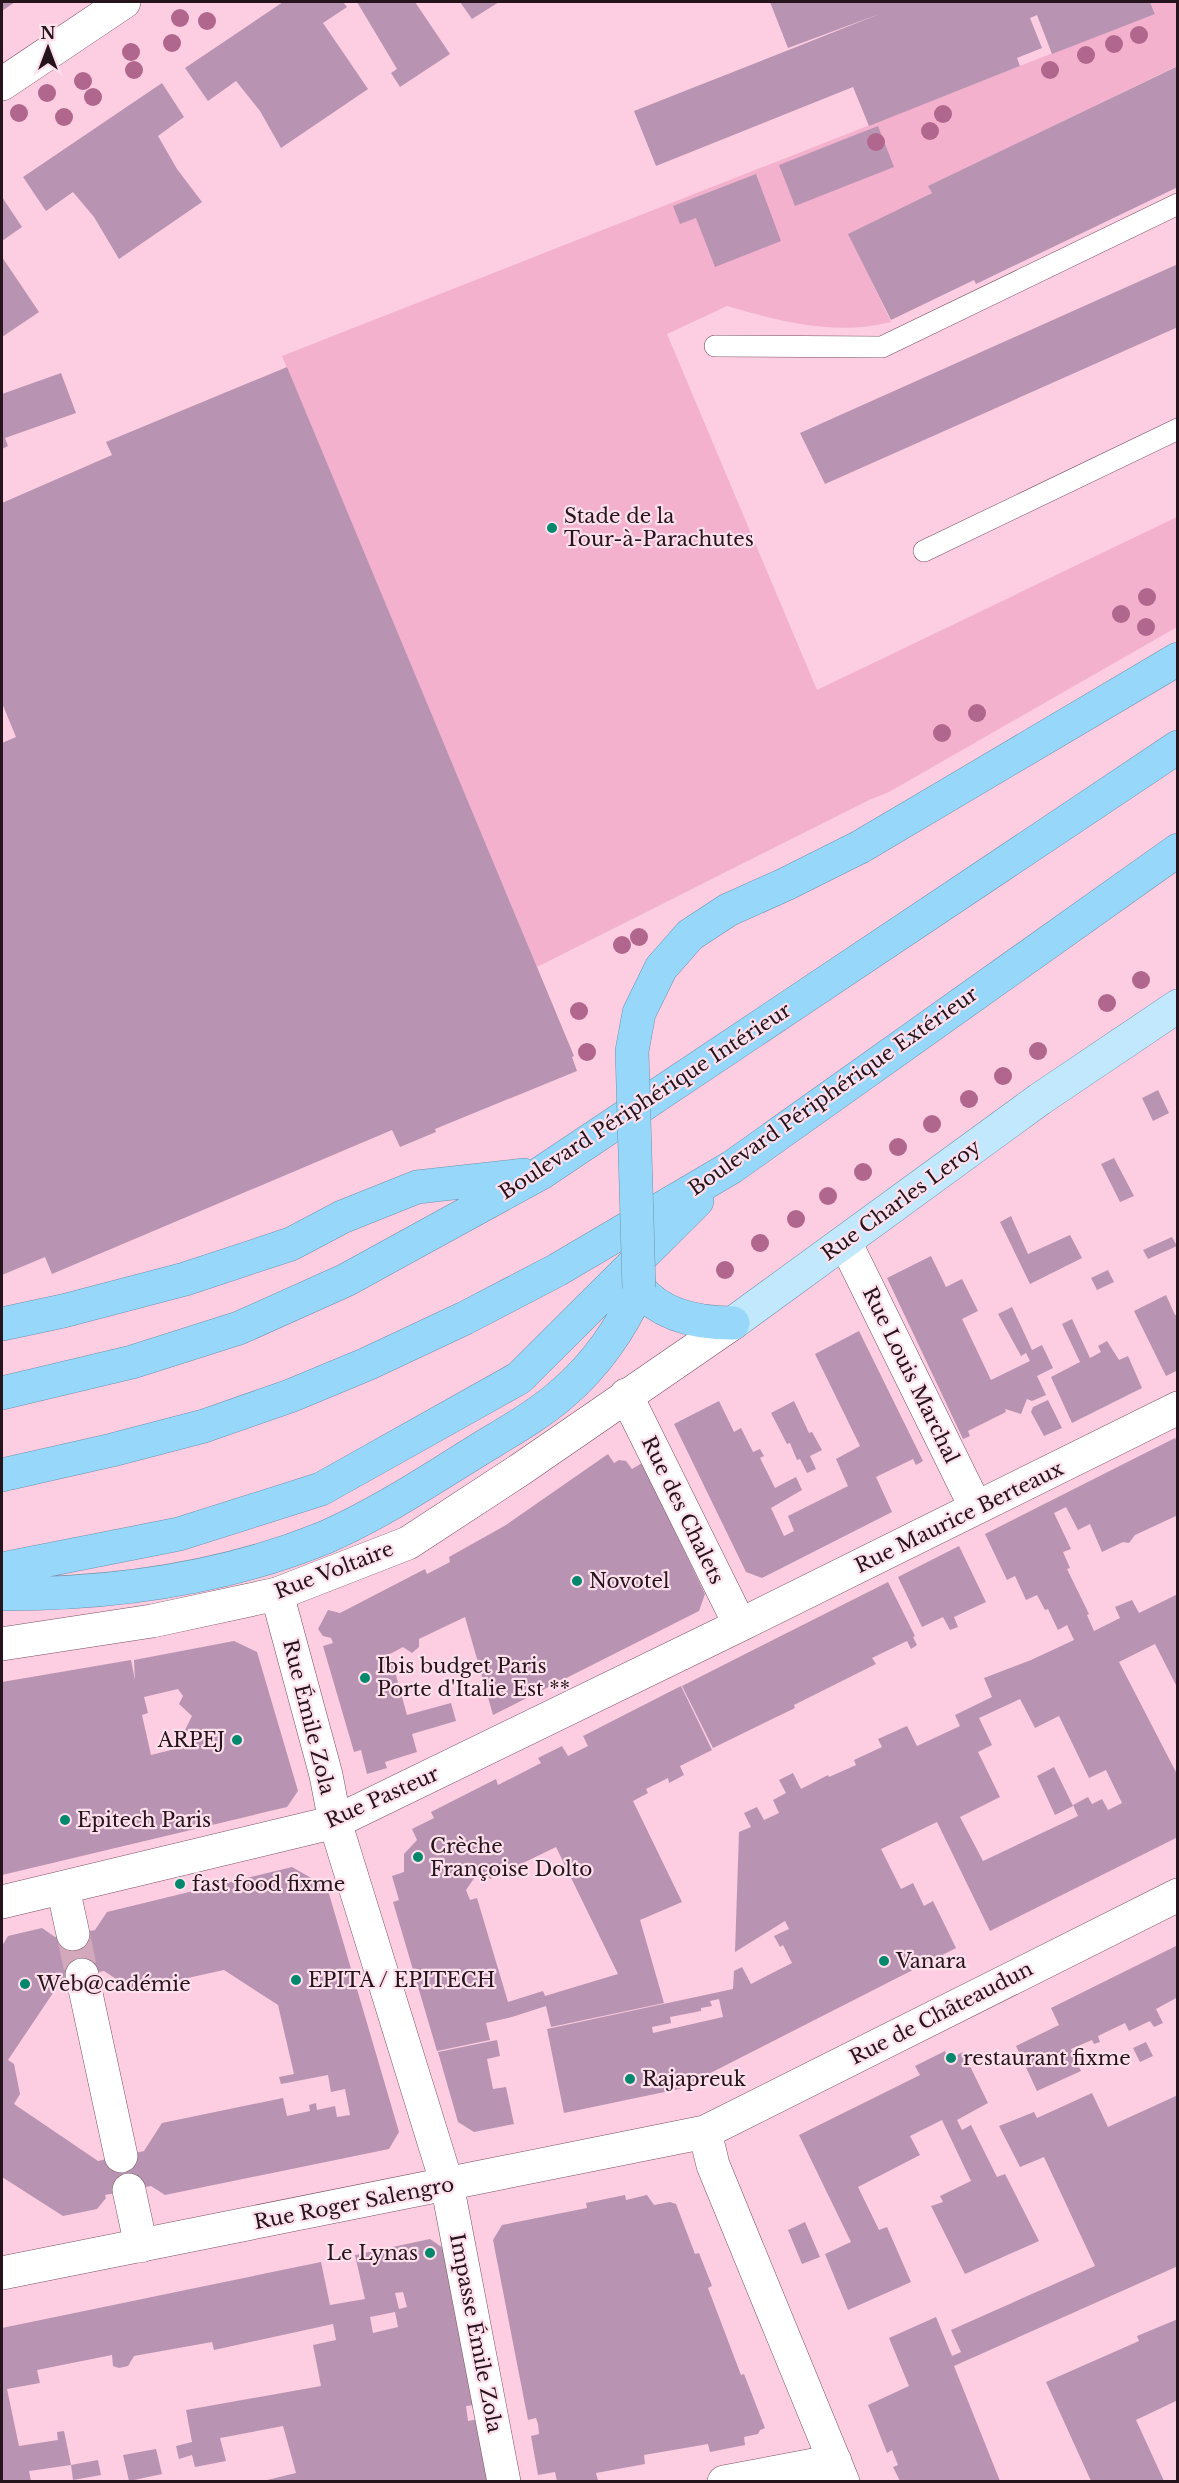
<svg xmlns="http://www.w3.org/2000/svg" width="1179" height="2483" viewBox="0 0 1179 2483" font-family="'Libre Baskerville',serif">
<style>
.green{fill:#f3b1cd}
.building{fill:#b894b2;fill-rule:evenodd}
.lines{fill:none;stroke-linecap:round;stroke-linejoin:round}
.street-tunnel{stroke:#d2a8ba;stroke-width:33;stroke-dasharray:33 16;stroke-linecap:butt}
.lane-casing{stroke:#784f61;stroke-width:22}
.street-casing{stroke:#784f61;stroke-width:34}
.secondary-casing{stroke:#784f61;stroke-width:34}
.primary-casing{stroke:#6f93ac;stroke-width:34}
.highway-casing{stroke:#6f93ac;stroke-width:34}
.lane{stroke:#fff;stroke-width:21}
.street{stroke:#fff;stroke-width:33}
.secondary{stroke:#fff;stroke-width:33}
.primary{stroke:#c1e8fc;stroke-width:33}
.highway{stroke:#97d8fa;stroke-width:33}
.highway-bridge-casing{stroke:#6f93ac;stroke-width:34;stroke-linecap:butt}
.highway-bridge{stroke:#97d8fa;stroke-width:33}
.tree{fill:#b1678d}
.poi-dot{fill:#03886d;stroke:#fee0ec;stroke-width:2}
.labels{text-anchor:middle;stroke-width:4.5;stroke-linejoin:round;paint-order:stroke}
.poi-label{font-size:20px;fill:#25141c;stroke:#fee0ec;text-anchor:start}
.street-label{font-size:20px;fill:#25141c;stroke:#fee0ec}
</style>
<rect width="100%" height="100%" fill="#fdcde1"/>
<!-- green -->
<path class="green" d="M1150 2H1177V66L929 186 932 193 849 234 891 322C835 336 781 322 727 306L667 334 817 690 1177 517V627L889 792 869 800 537 967 282 356 1155 13Z"/>
<!-- building -->
<path class="building" d="M2 2H15L2 11Z
M283 2H343L347 7 323 23 368 89 281 148 260 111 236 81 208 101 185 68Z
M357 2H415L450 54 400 87 391 73 397 69Z
M460 2H499L472 19Z
M770 2H1150L1155 14 1052 54 1037 15 1030 18 1042 48 1017 58 1020 66 869 126 853 87 656 166 634 111 882 13 788 48Z
M1178 66V187L976 284 974 280 891 320 848 234 932 193 928 186Z
M162 83 184 117 158 136 177 169 202 202 119 259 94 217 73 192 46 211 23 177Z
M878 126 894 167 795 206 779 165Z
M756 174 781 241 715 267 696 218 680 224 673 206Z
M2 197 22 227 2 241Z
M2 257 39 312 2 337Z
M1178 264V327L825 484 800 433Z
M287 367 537 967 574 1056 572 1057 577 1071 435 1129 436 1132 400 1147 392 1130 52 1274 45 1257 2 1275V743L16 737 2 703V503L112 455 106 442Z
M61 373 76 413 5 438 8 446 2 449V394Z
M1158 1090 1169 1113 1153 1121 1142 1098Z
M1114 1158 1134 1196 1120 1202 1101 1164Z
M1011 1216 1028 1254 1070 1235 1082 1258 1030 1284 1000 1222Z
M1172 1237 1177 1246 1148 1259 1143 1250Z
M931 1256 946 1287 962 1279 978 1311 962 1319 991 1380 1030 1361 1026 1353 1021 1356 998 1314 1012 1307 1032 1350 1042 1345 1053 1368 1037 1376 1046 1395 1032 1401 1027 1399 1021 1414 1005 1409 1006 1412 968 1431 970 1436 963 1439 887 1278Z
M1108 1270 1114 1282 1097 1290 1091 1278Z
M1166 1295 1175 1315 1178 1314V1370L1166 1376 1134 1311Z
M1072 1319 1090 1358 1101 1352 1098 1346 1107 1341 1119 1360 1128 1356 1142 1388 1072 1423 1051 1377 1080 1362 1062 1324Z
M859 1331 923 1461 916 1465 913 1459 876 1477 892 1512 762 1578 746 1572 674 1424 719 1401 734 1432 741 1428 753 1452 760 1449 764 1456 760 1458 775 1488 796 1477 802 1490 771 1508 784 1536 794 1531 788 1516 848 1486 836 1459 860 1446 815 1354Z
M1048 1400 1062 1428 1044 1436 1031 1412 1033 1407Z
M794 1401 809 1433 812 1432 822 1450 810 1456 816 1469 807 1473 800 1459 797 1460 790 1443 787 1444 771 1413Z
M1175 1438 1178 1444V1519L1176 1516 1135 1535 1129 1543 1123 1542 1102 1552 1090 1524 1078 1530 1066 1507 1054 1513 1071 1549 1063 1552 1070 1568 1067 1569 1089 1614 1087 1615 1094 1631 1120 1618 1115 1607 1132 1600 1139 1613 1178 1594V1689L1155 1644 1119 1662 1178 1776V1837L990 1931 937 1822 881 1849 901 1889 913 1883 924 1906 933 1901 956 1948 679 2089 564 2113 547 2029 733 1989 734 1971 742 1967 751 1984 792 1963 783 1945 780 1947 774 1936 789 1929 785 1921 735 1952 739 1832 751 1827 744 1813 757 1807 764 1820 779 1813 773 1800 786 1793 779 1780 793 1773 801 1789 828 1775 829 1777 856 1765 854 1760 882 1747 878 1739 907 1726 917 1746 960 1726 955 1715 992 1697 984 1678 1031 1660 1074 1640 1067 1625 1058 1630 1048 1609 1045 1610 1037 1595 1026 1600 1015 1576 1007 1580 985 1534ZM1020 1699 1035 1728 1059 1716 1089 1778 1106 1770 1122 1803 1108 1810 1102 1799 1092 1804 1088 1797 1073 1805 1078 1816 983 1861 960 1817 1000 1797 978 1752 992 1745 979 1718ZM719 1999 723 2017 653 2033 652 2027 671 2023 670 2017 701 2011V2008L712 2006 710 2001Z
M608 1454 614 1463 619 1460 626 1461 632 1469 642 1463 705 1594 699 1611 493 1715 465 1617 419 1639V1647L412 1653 403 1647 390 1654 407 1715 451 1703 456 1721 412 1734 417 1752 385 1762 387 1768 367 1774 361 1750 354 1752 323 1646 333 1643 331 1638 323 1636 318 1629 328 1610 340 1613 425 1569 427 1574 450 1562 449 1557 506 1525Z
M959 1546 986 1602 954 1617 958 1627 950 1630 943 1617 922 1627 898 1577Z
M888 1582 915 1636 913 1637 917 1645 911 1649 907 1641 872 1658 876 1664 794 1705 795 1708 713 1748 682 1686Z
M234 1641 257 1652 298 1791 287 1807 2 1875V1682L131 1660 135 1680 134 1660ZM178 1689 183 1696 179 1704 192 1716 184 1732 193 1735 191 1745 151 1755 142 1715 148 1713 144 1697Z
M681 1686 712 1750 680 1766 684 1775 669 1783 668 1778 646 1789 648 1793 633 1801 682 1902 640 1920 664 2003 551 2027 546 2006 512 2017 486 2023 490 2040 437 2051 393 1902 399 1900 392 1876 404 1872V1854L417 1840 412 1829 434 1818 431 1812 496 1779 498 1785 541 1763 538 1758 562 1746 568 1756 588 1746 583 1736ZM556 1847 618 1974 545 1996 543 1991 508 2002 477 1898 470 1900 466 1890 475 1877 486 1872 490 1879Z
M1054 1767 1073 1806 1055 1815 1037 1776Z
M292 1867 327 1887 399 2132 389 2149 165 2195 151 2186 105 2195 106 2198 97 2209 63 2216 2 2177V1946L8 1936 42 1928 55 1937 95 1930 107 1912ZM224 1970 278 2005 294 2074 279 2077 281 2084 328 2075 331 2092 345 2089 350 2115 337 2117 335 2106 317 2110 316 2103 309 2105 310 2111 287 2116 283 2098 162 2123 144 2151 98 2161 14 2104 20 2094 14 2064 8 2060 63 1978 104 1971 133 1990Z
M1178 1945V1997L1156 2009 1163 2023 1154 2027 1150 2021 1129 2031 1125 2023 1098 2036 1100 2042 1094 2044 1092 2040 1071 2049 1081 2071 1037 2091 1016 2046 1059 2025 1051 2008Z
M497 2040 500 2056 487 2059 493 2089 506 2087 514 2124 474 2132 458 2122 438 2052Z
M1146 2042 1153 2056 1140 2062 1133 2048Z
M945 2051 949 2059 963 2052 988 2103 957 2120 962 2130 971 2125 997 2177 1005 2174 1039 2241 965 2274 931 2206 943 2202 940 2196 971 2181 942 2120 910 2136 920 2155 858 2187 879 2230 887 2227 911 2282 848 2310 825 2254 851 2242 799 2135 920 2075 915 2066Z
M1092 2093 1108 2127 1178 2095V2266L954 2366 1000 2481H900L893 2467 898 2465 892 2450 887 2453 868 2405 909 2386 889 2338 936 2317 952 2356 961 2352 951 2330 1095 2266 1044 2157 1020 2167 999 2126 1034 2112 1037 2118Z
M625 2195 626 2200 647 2195 654 2205 670 2202 676 2204 695 2254 699 2253 712 2286 708 2288 741 2375 744 2374 765 2428 760 2430 758 2434 744 2437 745 2445 710 2452 708 2444 644 2455 645 2464 596 2473 598 2481H557L555 2472 538 2475 531 2436 539 2434 538 2424 536 2418 528 2420 493 2240 502 2225 587 2208 586 2203Z
M805 2222 820 2257 802 2264 788 2230Z
M430 2239 446 2250 476 2405 466 2406 468 2421 479 2419 491 2481H263L296 2473 283 2426 220 2438 226 2461 195 2467 192 2455 179 2459 176 2446 192 2442 186 2410 321 2386 313 2345 336 2340 333 2324 214 2350 212 2342 134 2356 128 2366 119 2368 113 2366 112 2355 37 2370 40 2383 7 2389 19 2446 58 2440 57 2432 64 2431 71 2465 29 2471 31 2481H2V2328L321 2262 330 2305 365 2299 355 2255ZM403 2292 407 2307 399 2309 395 2293ZM395 2312 398 2327 373 2333 370 2317Z
M1178 2319V2400L1136 2420 1164 2481H1091L1046 2382 1139 2341 1137 2336Z
M156 2449 162 2474 129 2481 123 2455Z
M98 2460 101 2475 73 2480 71 2465Z"/>
<g class="lines">
<!-- street-tunnel -->
<path class="street-tunnel" d="M73 1934 82 1975"/>
<!-- lane casing -->
<g class="lane-casing">
<path id="lane" d="M715 346 882 347 1178 204
M924 551 1178 429"/>
</g>
<!-- street casing -->
<g class="street-casing">
<path id="street" d="M2 84 124 2
M845 1242 976 1508
M626 1395 740 1625
M277 1594 326 1775 335 1822 447 2184 504 2482
M63 1888 73 1934
M2 1902 335 1822 740 1625 1178 1408
M82 1975 121 2156
M705 2132 713 2165 843 2482
M129 2190 141 2246
M724 2482 835 2461"/>
</g>
<!-- secondary casing -->
<g class="secondary-casing">
<path id="secondary" d="M2 1644 152 1621 277 1594 408 1543 521 1469 733 1323
M2 2273 705 2132 1178 1895"/>
</g>
<!-- primary casing -->
<g class="primary-casing">
<path id="primary" d="M733 1323 1040 1099 1178 1006"/>
</g>
<!-- highway casing -->
<g class="highway-casing">
<path id="highway" d="M860 847 1178 659
M2 1324 63 1311 185 1279 291 1244 342 1217 417 1187 524 1175
M2 1393 132 1362 239 1328 346 1280 541 1173 1178 747
M2 1475 112 1450 204 1426 290 1396 367 1364 465 1318 557 1270 732 1167 1178 850
M2 1569 179 1534 321 1489 519 1378 697 1201
M2 1594C111 1594 224 1579 326 1537 378 1514 427 1482 475 1452 504 1434 537 1416 562 1394 595 1366 622 1328 639 1288 661 1316 699 1323 733 1323"/>
</g>
<!-- lane -->
<use href="#lane" class="lane"/>
<!-- street -->
<use href="#street" class="street"/>
<!-- secondary -->
<use href="#secondary" class="secondary"/>
<!-- primary -->
<use href="#primary" class="primary"/>
<!-- highway -->
<use href="#highway" class="highway"/>
<!-- highway-bridge casing -->
<g class="highway-bridge-casing">
<path id="highway-bridge" d="M639 1288 632 1051 639 1013 661 968 690 935 728 910 786 884 860 847"/>
</g>
<!-- highway-bridge -->
<use href="#highway-bridge" class="highway-bridge"/>
</g>
<!-- trees -->
<g class="tree">
<circle cx="180" cy="18" r="9"/>
<circle cx="207" cy="21" r="9"/>
<circle cx="1139" cy="35" r="9"/>
<circle cx="172" cy="43" r="9"/>
<circle cx="1114" cy="44" r="9"/>
<circle cx="131" cy="52" r="9"/>
<circle cx="1086" cy="55" r="9"/>
<circle cx="134" cy="70" r="9"/>
<circle cx="1050" cy="70" r="9"/>
<circle cx="83" cy="81" r="9"/>
<circle cx="47" cy="93" r="9"/>
<circle cx="93" cy="97" r="9"/>
<circle cx="19" cy="113" r="9"/>
<circle cx="943" cy="114" r="9"/>
<circle cx="64" cy="117" r="9"/>
<circle cx="930" cy="131" r="9"/>
<circle cx="876" cy="142" r="9"/>
<circle cx="1147" cy="597" r="9"/>
<circle cx="1121" cy="614" r="9"/>
<circle cx="1146" cy="627" r="9"/>
<circle cx="977" cy="713" r="9"/>
<circle cx="942" cy="733" r="9"/>
<circle cx="639" cy="937" r="9"/>
<circle cx="622" cy="945" r="9"/>
<circle cx="1141" cy="980" r="9"/>
<circle cx="1107" cy="1003" r="9"/>
<circle cx="579" cy="1011" r="9"/>
<circle cx="1038" cy="1051" r="9"/>
<circle cx="587" cy="1052" r="9"/>
<circle cx="1003" cy="1076" r="9"/>
<circle cx="969" cy="1099" r="9"/>
<circle cx="932" cy="1124" r="9"/>
<circle cx="898" cy="1147" r="9"/>
<circle cx="863" cy="1172" r="9"/>
<circle cx="828" cy="1196" r="9"/>
<circle cx="796" cy="1219" r="9"/>
<circle cx="760" cy="1243" r="9"/>
<circle cx="725" cy="1270" r="9"/>
</g>
<!-- markers -->
<g class="poi-dot">
<circle cx="552" cy="528" r="6"/>
<circle cx="577" cy="1581" r="6"/>
<circle cx="365" cy="1678" r="6"/>
<circle cx="237" cy="1740" r="6"/>
<circle cx="65" cy="1820" r="6"/>
<circle cx="418" cy="1857" r="6"/>
<circle cx="180" cy="1884" r="6"/>
<circle cx="884" cy="1961" r="6"/>
<circle cx="296" cy="1980" r="6"/>
<circle cx="25" cy="1984" r="6"/>
<circle cx="951" cy="2058" r="6"/>
<circle cx="630" cy="2079" r="6"/>
<circle cx="430" cy="2253" r="6"/>
</g>
<g class="labels">
<!-- poi labels -->
<g class="poi-label">
<text x="564" y="523">Stade de la<tspan x="564" dy="23">Tour-à-Parachutes</tspan></text>
<text x="589" y="1588">Novotel</text>
<text x="377" y="1673">Ibis budget Paris<tspan x="377" dy="23">Porte d'Italie Est **</tspan></text>
<text x="225" y="1747" text-anchor="end">ARPEJ</text>
<text x="77" y="1827">Epitech Paris</text>
<text x="430" y="1853">Crèche<tspan x="430" dy="23">Françoise Dolto</tspan></text>
<text x="192" y="1891">fast food fixme</text>
<text x="896" y="1968">Vanara</text>
<text x="308" y="1987">EPITA / EPITECH</text>
<text x="37" y="1991">Web@cadémie</text>
<text x="963" y="2065">restaurant fixme</text>
<text x="642" y="2086">Rajapreuk</text>
<text x="418" y="2260" text-anchor="end">Le Lynas</text>
</g>
<!-- street labels -->
<g class="street-label">
<text transform="translate(833 1091) rotate(-35)" y="7">Boulevard Périphérique Extérieur</text>
<text transform="translate(645 1101) rotate(-33)" y="7">Boulevard Périphérique Intérieur</text>
<text transform="translate(901 1200) rotate(-36)" y="7">Rue Charles Leroy</text>
<text transform="translate(911 1375) rotate(64)" y="7">Rue Louis Marchal</text>
<text transform="translate(683 1510) rotate(64)" y="7">Rue des Chalets</text>
<text transform="translate(959 1517) rotate(-26)" y="7">Rue Maurice Berteaux</text>
<text transform="translate(334 1570) rotate(-21)" y="7">Rue Voltaire</text>
<text transform="translate(309 1717) rotate(76)" y="7">Rue Émile Zola</text>
<text transform="translate(382 1797) rotate(-24)" y="7">Rue Pasteur</text>
<text transform="translate(941 2013) rotate(-27)" y="7">Rue de Châteaudun</text>
<text transform="translate(354 2203) rotate(-11)" y="7">Rue Roger Salengro</text>
<text transform="translate(476 2333) rotate(79)" y="7">Impasse Émile Zola</text>
</g>
</g>
<!-- border -->
<rect width="1179" height="2483" fill="none" stroke="#25141c" stroke-width="6"/>
<!-- north arrow -->
<g transform="translate(48 48)" stroke="#fee0ec" stroke-width="4.5" paint-order="stroke">
<path d="M0-4.5L10 22L0 15L-10 22Z" fill="#25141c"/>
<text y="-9" font-size="16" font-weight="bold" text-anchor="middle" fill="#25141c">N</text>
</g>
</svg>
